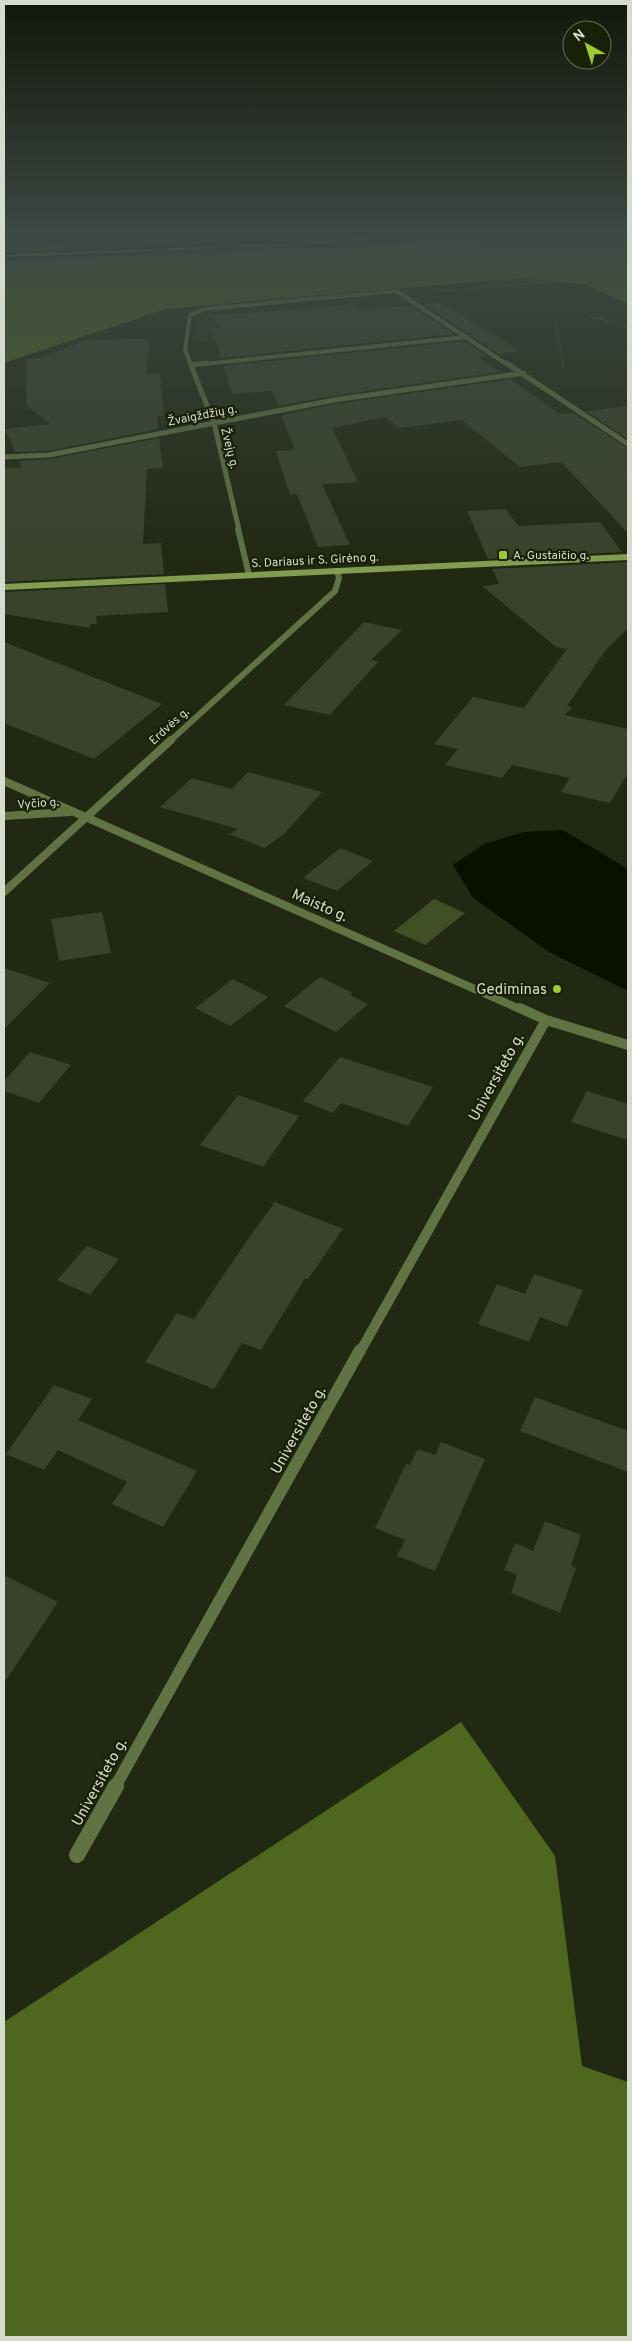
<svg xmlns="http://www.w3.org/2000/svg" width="632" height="2341" viewBox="0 0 632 2341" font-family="Overpass,sans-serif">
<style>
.built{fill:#283314}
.green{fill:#404f24}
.forest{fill:#4f661e}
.water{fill:#0a1000}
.building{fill:#39422a}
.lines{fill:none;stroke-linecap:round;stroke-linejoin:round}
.path{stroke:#666d59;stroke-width:1;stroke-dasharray:1 1;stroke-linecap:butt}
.street-far6{stroke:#617243;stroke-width:4}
.street-far5{stroke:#617243;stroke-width:5}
.street-far4{stroke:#617243;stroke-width:6}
.street-far3{stroke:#617243;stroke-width:8}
.street-far2{stroke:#617243;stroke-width:10}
.street-far1{stroke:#617243;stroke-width:12}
.street{stroke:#617243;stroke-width:16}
.secondary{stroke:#829d4f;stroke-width:6}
.primary{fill:#9bbe57;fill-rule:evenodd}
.poi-dot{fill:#9dca30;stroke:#182008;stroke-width:2}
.labels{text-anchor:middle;stroke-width:4.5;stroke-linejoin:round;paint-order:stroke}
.far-street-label{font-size:12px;fill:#d6dccd;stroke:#182008}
.far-poi-label{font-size:12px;fill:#d6dccd;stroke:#182008;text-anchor:start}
.street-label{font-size:15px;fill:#d6dccd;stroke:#182008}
.poi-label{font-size:15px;fill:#d6dccd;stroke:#182008;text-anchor:end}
</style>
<rect width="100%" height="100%" fill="#212912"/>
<!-- built -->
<path class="built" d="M228 309 251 330 243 338 193 342 196 316 202 312Z"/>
<!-- green -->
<path class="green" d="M308 234H378L4 252V246Z
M434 899 465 913 425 945 394 931Z"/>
<!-- forest -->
<path class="forest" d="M491 234H628V304L587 285 524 278 319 295 166 309 4 363V261L327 247 328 249Z
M461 1722 555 1856 582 2066 628 2082V2337H4V2022Z"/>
<!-- water -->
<path class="water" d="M4 234H250L4 245Z
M563 830 628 869V991L551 953 473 898 453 865 484 844 524 832Z"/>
<!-- building -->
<path class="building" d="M440 303 521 351 499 354 423 304Z
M347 305 357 306 361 309 411 306 455 334 221 358 212 328H223L209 316Z
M149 339 147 374 160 373 164 416H157L158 429 48 451 15 452 5 429 50 424 26 405 27 359 39 358 86 340Z
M465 341 487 356 479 357 500 372 333 396 278 406 272 391 232 394 223 366Z
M511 379 560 414 573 413 628 448V533L561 462 520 467 462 420 399 428 385 417 332 428 358 482 322 484 350 545 318 547 297 494 290 495 276 451 295 450 281 415 335 404Z
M628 406V439L586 411Z
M159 438 163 468 147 469 143 544 161 543 164 574 4 582V468L22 467 19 461 50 459Z
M506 509 518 526 600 522 622 552 488 559 467 511Z
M628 562V628L605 651 567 706 572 707 565 715 628 729V773L610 803 561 792 570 778 512 765 502 778 445 765 458 749 434 744 473 697 524 708 567 649 556 647 482 586 499 584 492 569Z
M165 584 168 612 96 616 97 624H90V628L4 614V592Z
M364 622 402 630 371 660 378 662 330 715 284 705Z
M4 642 93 677 162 704 94 759 4 723Z
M248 772 322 792 283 835 264 848 230 834 238 829 160 807 192 778 232 789Z
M340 848 373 861 337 891 303 878Z
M102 912 111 953 59 961 51 919Z
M4 968 50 983 4 1029Z
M320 977 353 993 350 995 368 1004 336 1032 284 1006Z
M233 979 268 997 230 1026 195 1008Z
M30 1052 71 1065 39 1103 4 1091V1081Z
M340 1057 433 1087 408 1126 341 1103 333 1113 303 1101Z
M587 1091 628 1104V1140L571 1122Z
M238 1095 299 1116 263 1167 200 1145Z
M275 1202 343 1229 308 1279 305 1278 261 1350 242 1343 214 1389 145 1362 177 1313 194 1319 250 1236Z
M87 1246 119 1259 90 1295 57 1280Z
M534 1274 583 1290 567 1327 540 1317 529 1342 478 1324 497 1284 525 1294Z
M54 1385 92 1399 78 1420 197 1471 163 1527 112 1504 127 1482 58 1450 44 1470 6 1454Z
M535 1397 628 1431V1472L520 1431Z
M441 1442 485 1459 435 1571 397 1556 405 1540 375 1528 406 1464 410 1465 418 1449 435 1455Z
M545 1521 581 1535 571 1565 576 1568 560 1613 511 1593 517 1575 504 1570 515 1543 533 1551Z
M4 1575 58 1602 4 1683Z"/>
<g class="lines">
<!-- path -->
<path class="path" d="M438 291 557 281 628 270
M627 312 628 304
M590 316 628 327
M555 320 564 369
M624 356 628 354"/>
<!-- street-far6 -->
<path class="street-far6" d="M4 266 376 248 545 234
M191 365 185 350 190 315 205 309 396 291 508 365
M194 365 467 337"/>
<!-- street-far5 -->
<path class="street-far5" d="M190 363 214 423 239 530
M506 363 628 444
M191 365 206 363
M4 457 49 455 334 400 524 373"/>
<!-- street-far4 -->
<path class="street-far4" d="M238 529 249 575
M170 741 335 591 339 578 337 571"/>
<!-- street-far3 -->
<path class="street-far3" d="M4 781 522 1010
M4 816 70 812
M4 892 171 740"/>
<!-- street-far2 -->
<path class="street-far2" d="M520 1008 546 1020 628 1045
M360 1352 546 1020"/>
<!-- street-far1 -->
<path class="street-far1" d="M115 1787 360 1350"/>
<!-- street -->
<path class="street" d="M77 1855 116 1786"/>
<!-- secondary -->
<path class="secondary" d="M4 587 628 557"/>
<!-- primary -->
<path class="primary" d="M418 234H439L296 245 4 257V255L296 243Z"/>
</g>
<!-- sky -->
<linearGradient id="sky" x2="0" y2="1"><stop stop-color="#12170a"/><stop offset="0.42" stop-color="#3d4944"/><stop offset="1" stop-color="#3d4944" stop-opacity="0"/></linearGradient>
<rect width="632" height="562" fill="url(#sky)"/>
<!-- markers -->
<g class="poi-dot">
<rect x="498" y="550" width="10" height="10" rx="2.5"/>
<circle cx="557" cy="989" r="5"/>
</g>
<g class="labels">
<!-- far-street labels -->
<g class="far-street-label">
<text transform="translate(202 415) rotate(-11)" y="4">Žvaigždžių g.</text>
<text transform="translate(230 448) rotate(76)" y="4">Žvejų g.</text>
<text transform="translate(315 560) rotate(-3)" y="4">S. Dariaus ir S. Girėno g.</text>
<text transform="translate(169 726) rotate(-42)" y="4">Erdvės g.</text>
<text transform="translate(38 803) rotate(-4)" y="4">Vyčio g.</text>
</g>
<!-- far-poi labels -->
<g class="far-poi-label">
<text x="513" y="559">A. Gustaičio g.</text>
</g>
<!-- street labels -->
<g class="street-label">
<text transform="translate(320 905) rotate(24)" y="5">Maisto g.</text>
<text transform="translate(496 1077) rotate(-61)" y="5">Universiteto g.</text>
<text transform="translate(298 1430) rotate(-61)" y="5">Universiteto g.</text>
<text transform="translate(99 1782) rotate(-61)" y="5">Universiteto g.</text>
</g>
<!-- poi labels -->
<g class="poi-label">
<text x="547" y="994">Gediminas</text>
</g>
</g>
<!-- border -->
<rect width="632" height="2341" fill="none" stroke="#d6dccd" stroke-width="10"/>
<!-- north arrow -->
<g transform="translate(587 45) rotate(321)"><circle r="24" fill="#182008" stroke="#646b57"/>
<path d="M0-4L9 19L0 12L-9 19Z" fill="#9dca30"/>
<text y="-8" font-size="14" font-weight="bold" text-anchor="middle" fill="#d6dccd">N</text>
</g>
</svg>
